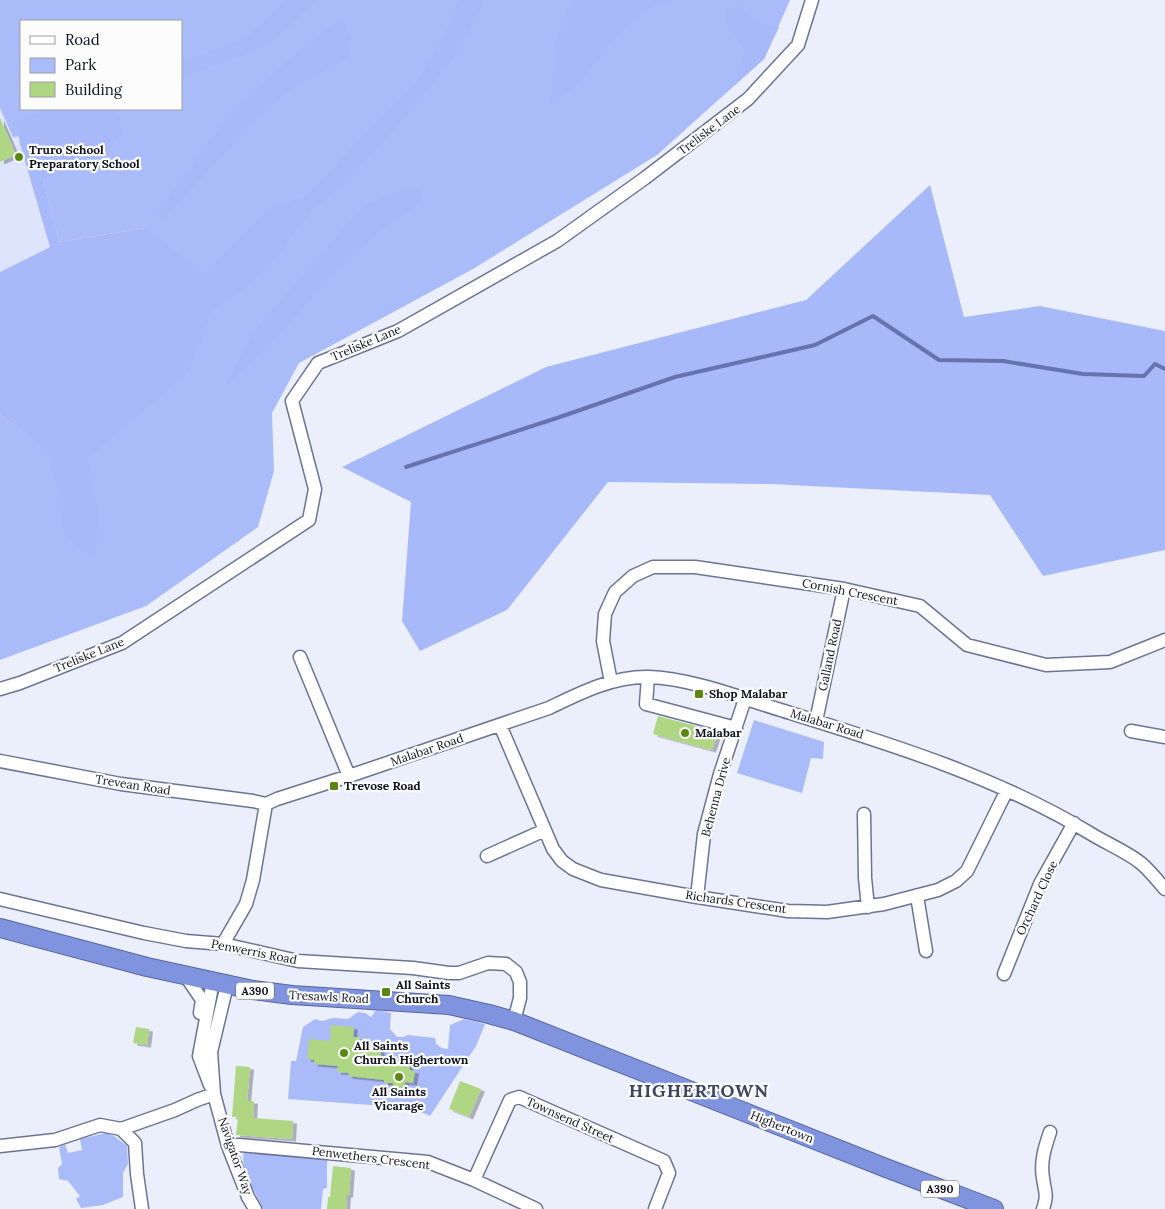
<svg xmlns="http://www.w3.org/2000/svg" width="1165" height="1209" viewBox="0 0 1165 1209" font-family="Lora,serif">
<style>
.built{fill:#dde4fc}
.green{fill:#aabbf9;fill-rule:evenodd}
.forest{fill:#a8b9fa}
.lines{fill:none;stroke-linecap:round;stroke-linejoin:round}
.stream{stroke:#6573af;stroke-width:4}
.building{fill:#afd682;filter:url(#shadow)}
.minor-casing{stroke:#6c7491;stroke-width:15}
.highway-casing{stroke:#58669b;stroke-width:20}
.minor{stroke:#fff;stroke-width:12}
.highway{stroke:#8093df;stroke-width:18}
.poi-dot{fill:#5b8611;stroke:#fcfcfc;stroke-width:2}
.labels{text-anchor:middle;stroke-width:4.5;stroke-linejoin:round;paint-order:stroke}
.shield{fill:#fcfcfc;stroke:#565860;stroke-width:1}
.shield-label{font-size:11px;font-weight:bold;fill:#0f121d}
.street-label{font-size:12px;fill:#0f121d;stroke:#fcfcfc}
.poi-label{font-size:12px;font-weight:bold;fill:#0f121d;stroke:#fcfcfc;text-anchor:start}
.district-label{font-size:18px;font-weight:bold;letter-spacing:1px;fill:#3e455f;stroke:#fcfcfc}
</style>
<defs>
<filter id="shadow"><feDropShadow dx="4" dy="2.5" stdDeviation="0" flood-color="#0004"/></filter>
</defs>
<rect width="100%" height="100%" fill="#ebeffc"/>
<!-- built -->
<path class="built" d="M0 0 181 21H21V109H100L59 242 0 272Z"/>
<!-- green -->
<path class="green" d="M0 0H790L764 59 657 155 473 269 299 363 272 413 274 471 258 527 146 606 0 660V414L72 471 145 228 59 242 32 135 13 137 0 108ZM21 21H181V109H21Z
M754 720 824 742 823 759 811 758 802 793 737 773Z
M376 1010 391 1013 390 1029 397 1037H403L408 1035 435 1038 436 1044 442 1048 448 1049 450 1025 464 1019 485 1024 476 1046 430 1116 412 1108 288 1099 291 1061H296L303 1027 315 1019 322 1021 333 1018 348 1019 358 1012 365 1013 371 1017Z
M106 1133 114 1136 127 1146 128 1164 123 1173V1197L103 1205 81 1208 76 1199 80 1196 68 1181 59 1179 58 1168 62 1164 59 1147 65 1144 68 1153 82 1150 80 1139Z
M245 1150 327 1155V1188L323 1189 321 1209H263C257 1195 237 1165 245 1150Z"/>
<!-- forest -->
<path class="forest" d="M286 0H317L269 45 181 78V62L246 38Z
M459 0H482L480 11 450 62 397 127 341 187 311 211 273 262 244 289 211 312 188 373 87 459 94 484 101 538 92 555 82 551 64 534 59 495 46 451 0 414V272L50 247 20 144 16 121 51 109H113L120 117 121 133 104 155 79 167 43 179 59 242 145 228 205 274 268 210 308 195 373 125 416 82 440 44Z
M571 0H669L646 10 617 36 577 86 551 102 554 46Z
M737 6 762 24 779 27 764 59 735 85 745 53 725 18 728 10Z
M343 18 352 41 347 58 285 93 252 124 163 219 155 215 233 110 304 46Z
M930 185 964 317 1040 306 1165 331V550L1043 576 990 495 770 484 608 482 507 610 420 651 402 621 411 502 342 467 546 367 806 300Z
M408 187 420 190 422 202 380 230 325 283 271 344 223 389 255 330 363 206Z"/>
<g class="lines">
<!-- stream -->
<path class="stream" d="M406 467 557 418 675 377 815 345 873 316 939 360 1003 361 1083 374 1144 376 1155 364 1165 369"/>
</g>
<!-- building -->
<path class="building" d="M0 118 16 155 0 162Z
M658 716 718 732 712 750 653 734Z
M331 1025 354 1027 353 1037H360L359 1044 381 1046 380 1061 410 1064 409 1070 415 1071 413 1083 405 1082 404 1088 393 1086V1083H384V1080L348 1076 349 1073 337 1072 338 1066 314 1064V1060L307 1059 309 1039 330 1041Z
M136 1027 149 1029 147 1045 133 1043Z
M236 1066 250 1067 247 1101H254L253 1118 293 1121 292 1139 236 1135 238 1117H232Z
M460 1081 481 1089 469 1117 449 1109Z
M333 1166 351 1168 349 1195H347L346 1209H327L328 1197H330Z"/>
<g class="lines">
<!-- minor casing -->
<g class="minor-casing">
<path id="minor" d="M300 657 349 776
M648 677 646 704 736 728
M611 682 603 641 605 614 615 592 633 576 653 567H695L844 589 920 606 967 645 1046 665 1110 662 1165 640
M0 689 20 683 122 643 309 520 315 489 292 401 318 363 398 331 557 241 645 178 748 99 798 45 812 0
M816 721 844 589
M500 725 553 849 562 861 573 869 601 880 697 897 788 911 827 912 884 904 938 890 956 881 967 871 1007 790
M1131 731 1165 737
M0 761 121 784 253 801 266 804
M266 804 277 799 349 776 549 708C580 693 613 676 649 677 690 678 744 699 784 711 890 744 998 777 1093 835 1108 844 1129 853 1142 864 1150 871 1158 881 1165 889
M864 814 865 878 868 907
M487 856 545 830
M917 896 926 951
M697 897 704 834 720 774 745 699
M0 899 144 933 186 941 223 944 298 961 413 968 449 973H459L488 963 506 964 516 972 520 982V998L514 1021
M223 944 246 904 253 880 266 804
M1004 974 1040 884 1074 823
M185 975 202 1000 200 1013
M227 985 211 1052 214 1094 228 1146 248 1197 255 1209
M210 1085 199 1056 213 981
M121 1129 135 1143 137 1174 142 1209
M0 1146 55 1140 100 1125 121 1129 175 1110 197 1100 214 1094
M228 1146 239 1145 428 1162 474 1180 536 1209
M474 1180 510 1100 519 1097 664 1161 669 1173 655 1209
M1043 1209C1048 1194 1045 1193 1043 1178 1040 1162 1045 1147 1050 1132"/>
</g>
<!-- highway casing -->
<g class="highway-casing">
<path id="highway" d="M0 928 147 967 253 990 292 995 449 1005 489 1014 514 1021 886 1168 994 1209"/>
</g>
<!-- minor -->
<use href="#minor" class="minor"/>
<!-- highway -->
<use href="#highway" class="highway"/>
</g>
<!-- markers -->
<g class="poi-dot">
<circle cx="19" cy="157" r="5"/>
<rect x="694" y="689" width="10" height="10" rx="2.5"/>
<circle cx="685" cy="733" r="5"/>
<rect x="329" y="781" width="10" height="10" rx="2.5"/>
<rect x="381" y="987" width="10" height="10" rx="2.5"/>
<circle cx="344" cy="1053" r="5"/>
<circle cx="399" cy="1077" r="5"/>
</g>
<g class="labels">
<!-- shield labels -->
<g class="shield">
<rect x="236" y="982.5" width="38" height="17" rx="4"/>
<rect x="921" y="1180.5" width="38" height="17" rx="4"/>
</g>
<g class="shield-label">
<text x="255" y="995">A390</text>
<text x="940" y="1193">A390</text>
</g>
<!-- street labels -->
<g class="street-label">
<text transform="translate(709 130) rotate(-37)" y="4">Treliske Lane</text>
<text transform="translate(366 343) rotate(-23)" y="4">Treliske Lane</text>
<text transform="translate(850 592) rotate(11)" y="4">Cornish Crescent</text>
<text transform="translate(89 655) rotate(-22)" y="4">Treliske Lane</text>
<text transform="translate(830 655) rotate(-78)" y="4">Galland Road</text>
<text transform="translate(827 724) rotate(17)" y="4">Malabar Road</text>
<text transform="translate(427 750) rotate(-19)" y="4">Malabar Road</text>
<text transform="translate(133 785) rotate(9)" y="4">Trevean Road</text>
<text transform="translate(716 797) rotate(-75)" y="4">Behenna Drive</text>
<text transform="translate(1037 898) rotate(-65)" y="4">Orchard Close</text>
<text transform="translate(736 902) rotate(8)" y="4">Richards Crescent</text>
<text transform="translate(254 952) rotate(11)" y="4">Penwerris Road</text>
<text transform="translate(329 997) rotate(3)" y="4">Tresawls Road</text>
<text transform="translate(570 1120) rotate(24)" y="4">Townsend Street</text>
<text transform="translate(782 1127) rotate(22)" y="4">Highertown</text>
<text transform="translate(235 1156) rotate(71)" y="4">Navigator Way</text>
<text transform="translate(371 1158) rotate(7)" y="4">Penwethers Crescent</text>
</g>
<!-- poi labels -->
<g class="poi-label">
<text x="29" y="154">Truro School<tspan x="29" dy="14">Preparatory School</tspan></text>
<text x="709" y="698">Shop Malabar</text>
<text x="695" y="737">Malabar</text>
<text x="344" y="790">Trevose Road</text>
<text x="396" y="989">All Saints<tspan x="396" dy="14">Church</tspan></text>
<text x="354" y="1050">All Saints<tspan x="354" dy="14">Church Highertown</tspan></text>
<text x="399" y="1096" text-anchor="middle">All Saints<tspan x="399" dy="14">Vicarage</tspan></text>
</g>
<!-- district labels -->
<g class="district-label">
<text x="699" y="1097">HIGHERTOWN</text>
</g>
</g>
<!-- legend -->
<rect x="20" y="20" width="162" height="90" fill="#fcfcfc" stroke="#9d9ea3"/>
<rect x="30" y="36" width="25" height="8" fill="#ffffff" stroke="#9d9ea3"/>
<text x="65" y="45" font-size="15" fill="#0f121d">Road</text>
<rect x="30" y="58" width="25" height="15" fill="#aabbf9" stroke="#9d9ea3"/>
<text x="65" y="70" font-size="15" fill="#0f121d">Park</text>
<rect x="30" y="82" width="25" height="15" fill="#afd682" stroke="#9d9ea3"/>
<text x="65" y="95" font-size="15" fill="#0f121d">Building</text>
</svg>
